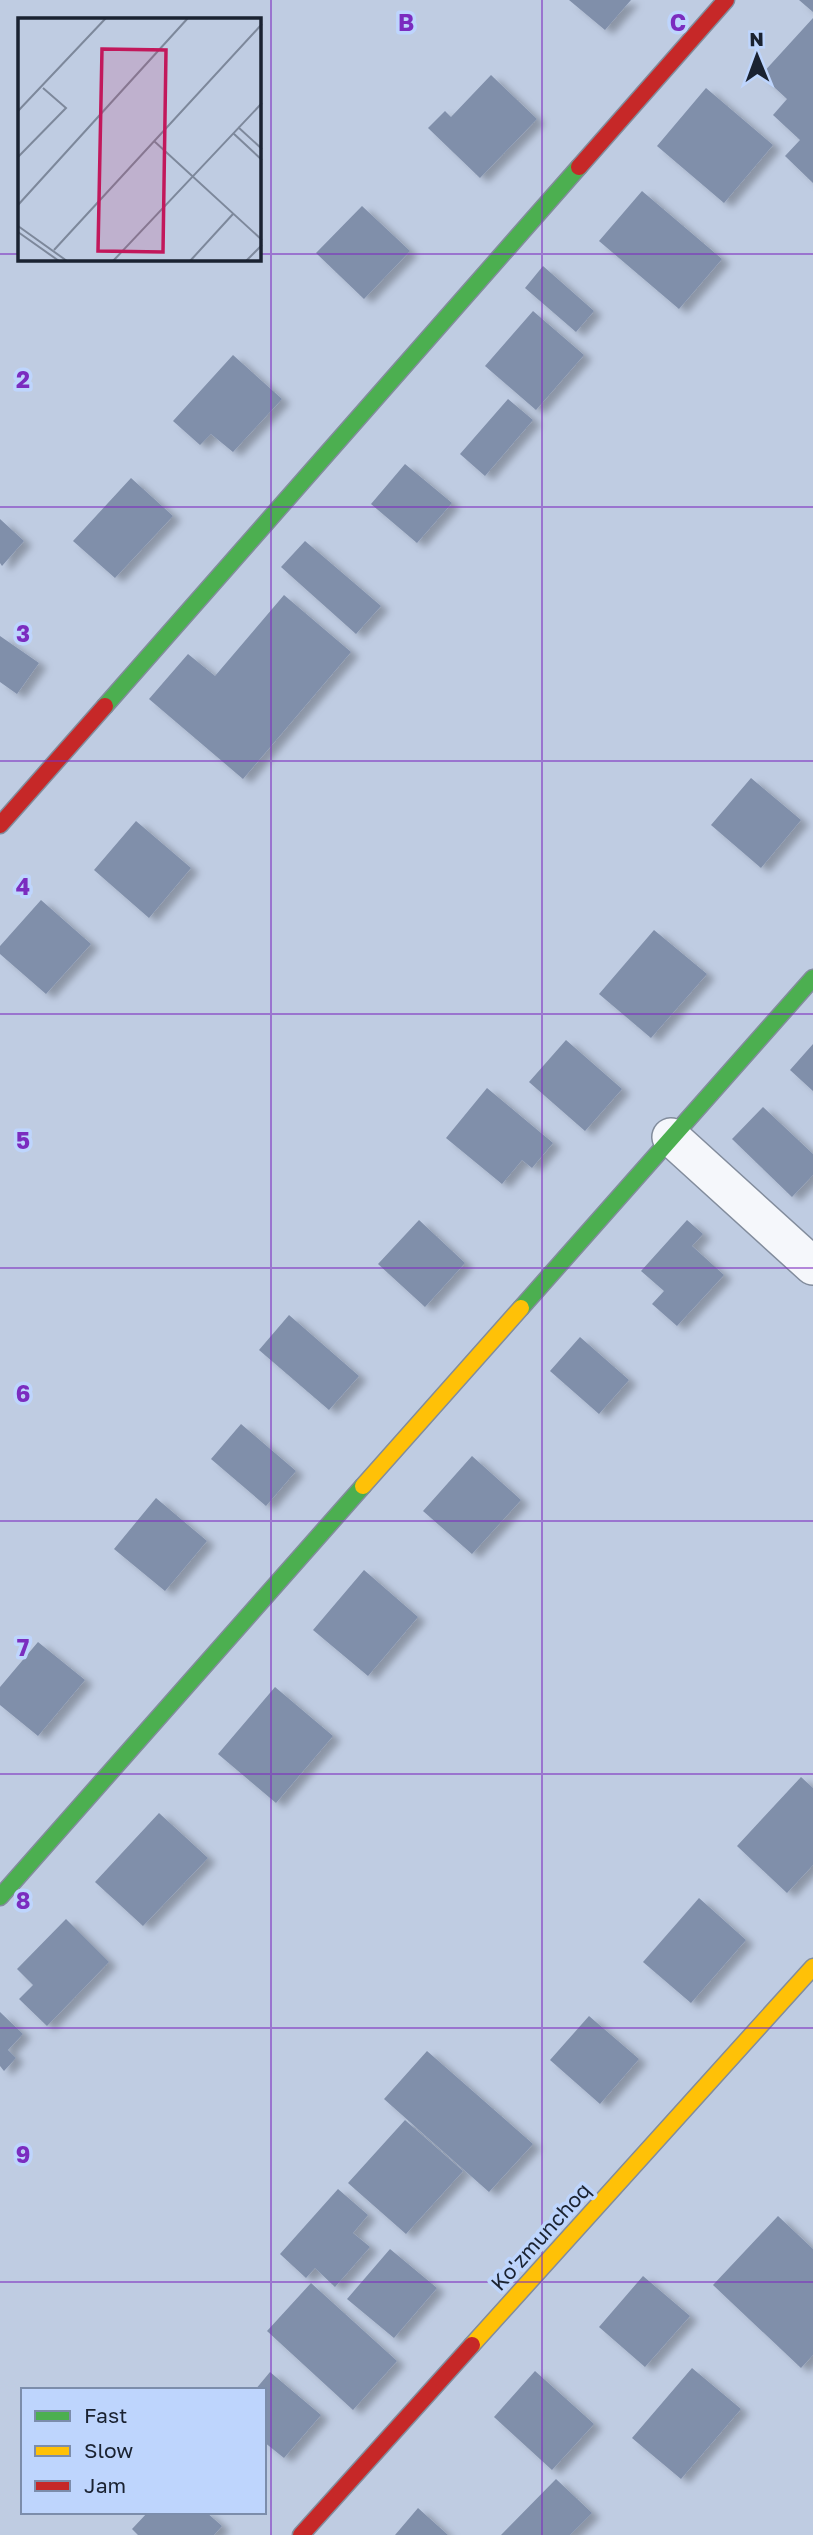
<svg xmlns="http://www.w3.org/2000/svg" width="813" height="2535" viewBox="0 0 813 2535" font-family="'Golos Text',sans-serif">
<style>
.building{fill:#808faa;filter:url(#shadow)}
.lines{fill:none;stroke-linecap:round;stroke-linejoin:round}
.street-casing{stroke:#828c9c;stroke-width:40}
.fast-casing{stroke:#828c9c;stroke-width:19}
.slow-casing{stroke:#828c9c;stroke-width:19}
.jam-casing{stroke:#828c9c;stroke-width:19}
.street{stroke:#f5f7fb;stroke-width:37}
.fast{stroke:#4caf50;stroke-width:16}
.slow{stroke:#ffc107;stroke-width:16}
.jam{stroke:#c62828;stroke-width:16}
.grid{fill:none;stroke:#7b2cbf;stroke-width:2;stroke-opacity:0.55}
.labels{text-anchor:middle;stroke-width:7;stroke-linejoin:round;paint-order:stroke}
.street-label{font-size:21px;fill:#1a2231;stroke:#bed5fd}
.inset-road{fill:none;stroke:#7d889b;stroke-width:2}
.view{fill:#c2185b;fill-opacity:0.15;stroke:#c2185b;stroke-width:3.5}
.inset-edge{fill:none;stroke:#1a2231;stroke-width:3.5}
.grid-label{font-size:23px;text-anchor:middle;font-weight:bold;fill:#7b2cbf;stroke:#bed5fd;stroke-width:7;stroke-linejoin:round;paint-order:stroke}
</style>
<defs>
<filter id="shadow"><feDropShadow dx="8" dy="4.5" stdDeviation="3.5" flood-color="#0004"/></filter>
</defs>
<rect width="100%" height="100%" fill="#bfcce2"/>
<!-- building -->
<path class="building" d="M569 0H631L605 30Z
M799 0H813V12Z
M813 18V183L785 156 800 140 773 115 787 99 761 75Z
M491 75 537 119 480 178 428 128 445 111 451 117Z
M706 88 773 145 724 203 657 146Z
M642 191 722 259 679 309 599 241Z
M362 206 410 251 364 299 316 253Z
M543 266 594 311 576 332 525 288Z
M533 311 584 355 536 410 485 366Z
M233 355 282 399 233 452 211 434 200 445 173 421Z
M508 399 533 420 485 476 460 454Z
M405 464 452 503 417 543 371 504Z
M131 478 173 516 115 578 73 541Z
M0 519 24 541 2 566 0 563Z
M305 541 381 606 356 634 281 567Z
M284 595 351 652 243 779 149 699 188 654 215 676Z
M0 636 39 663 17 694 0 682Z
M751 778 801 820 761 868 711 825Z
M136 821 191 868 149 918 94 870Z
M41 900 91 944 46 994 0 954V946Z
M654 930 707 974 651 1038 599 994Z
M566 1040 622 1089 585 1131 529 1082Z
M813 1044V1091L790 1070Z
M487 1088 553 1143 532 1168 522 1160 502 1184 446 1138Z
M763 1107 813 1154V1175L792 1197 732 1139Z
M419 1220 465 1263 425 1307 378 1264Z
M687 1220 703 1234 692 1246 724 1275 677 1326 652 1304 664 1291 641 1271Z
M289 1315 359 1376 329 1410 259 1350Z
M580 1337 629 1380 599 1414 550 1371Z
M241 1424 296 1471 266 1506 211 1459Z
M472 1456 521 1500 472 1554 423 1511Z
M156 1498 207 1541 165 1591 114 1549Z
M364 1570 418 1617 368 1676 313 1630Z
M38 1642 85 1680 38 1736 0 1705V1687Z
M275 1687 333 1736 276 1803 218 1754Z
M801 1777 813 1788V1865L787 1893 737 1846Z
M159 1813 208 1858 143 1926 95 1882Z
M699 1898 746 1940 691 2003 643 1962Z
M66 1919 109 1962 47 2026 19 1999 33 1985 17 1969Z
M0 2012 23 2034 8 2050 16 2058 4 2071 0 2066Z
M589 2016 639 2059 600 2104 550 2060Z
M427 2051 533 2144 489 2192 384 2099Z
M405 2120 463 2171 406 2234 348 2183Z
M338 2189 368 2215 353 2233 370 2247 335 2287 315 2268 306 2278 280 2254Z
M778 2216 813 2249V2355L801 2368 713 2285Z
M390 2249 437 2288 394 2338 347 2299Z
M643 2276 690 2316 645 2367 599 2327Z
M311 2283 397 2361 353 2410 267 2331Z
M692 2368 741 2409 681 2479 632 2438Z
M535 2371 594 2424 552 2470 494 2417Z
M270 2372 321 2415 284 2458 264 2442V2390H255Z
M556 2479 592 2513 570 2535H501Z
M418 2508 448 2535H395Z
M148 2512H206L222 2526 214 2535H138L132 2529Z"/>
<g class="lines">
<!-- street casing -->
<g class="street-casing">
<path id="street" d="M671 1137 813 1266"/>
</g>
<!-- fast casing -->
<g class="fast-casing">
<path id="fast" d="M105 706 579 167
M521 1308 813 978
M0 1897 363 1486"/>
</g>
<!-- slow casing -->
<g class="slow-casing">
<path id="slow" d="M363 1486 521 1308
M472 2345 813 1967"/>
</g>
<!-- jam casing -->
<g class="jam-casing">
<path id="jam" d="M579 167 726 0
M0 825 105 706
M301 2535 472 2345"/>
</g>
<!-- street -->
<use href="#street" class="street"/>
<!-- fast -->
<use href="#fast" class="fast"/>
<!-- slow -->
<use href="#slow" class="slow"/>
<!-- jam -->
<use href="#jam" class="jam"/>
</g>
<!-- grid -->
<path class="grid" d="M271 0V2535M542 0V2535M0 254H19M259 254H813M0 507H813M0 761H813M0 1014H813M0 1268H813M0 1521H813M0 1774H813M0 2028H813M0 2282H813"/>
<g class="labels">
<!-- street labels -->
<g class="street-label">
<text transform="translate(541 2237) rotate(-48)" y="7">Ko'zmunchoq</text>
</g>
</g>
<!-- overview -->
<g transform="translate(18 18)">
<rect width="243" height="243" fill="#bfcce2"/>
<path class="inset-road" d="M0 93 88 0M220 109 244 131M215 115 244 142M136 123 244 222M0 139 48 90 25 70M0 187 170 0M0 208 49 243M0 214 41 243M36 232 244 6M95 243 244 85M172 243 215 196M228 243 244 227"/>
<path class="view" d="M84 31 148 32 145 234 80 233Z"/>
<rect width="243" height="243" class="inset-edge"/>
</g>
<g class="grid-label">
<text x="406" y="31">B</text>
<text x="678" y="31">C</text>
<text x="23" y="388">2</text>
<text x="23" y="642">3</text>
<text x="23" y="895">4</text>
<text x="23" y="1149">5</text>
<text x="23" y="1402">6</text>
<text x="23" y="1656">7</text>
<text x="23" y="1909">8</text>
<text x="23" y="2163">9</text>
</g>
<!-- legend -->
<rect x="21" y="2388" width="245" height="126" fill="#bed5fd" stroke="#7c8dab" stroke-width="2"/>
<rect x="35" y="2411" width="35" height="10" fill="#4caf50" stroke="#7c8dab" stroke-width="2"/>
<text x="84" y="2423" font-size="21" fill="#1a2231">Fast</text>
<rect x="35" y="2446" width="35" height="10" fill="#ffc107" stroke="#7c8dab" stroke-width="2"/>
<text x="84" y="2458" font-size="21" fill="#1a2231">Slow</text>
<rect x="35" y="2481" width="35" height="10" fill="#c62828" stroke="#7c8dab" stroke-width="2"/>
<text x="84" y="2493" font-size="21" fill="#1a2231">Jam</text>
<!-- north arrow -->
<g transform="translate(757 56) rotate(359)" stroke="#bed5fd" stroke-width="5" paint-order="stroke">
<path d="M0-5L12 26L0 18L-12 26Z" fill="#1a2231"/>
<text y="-10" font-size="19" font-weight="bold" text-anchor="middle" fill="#1a2231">N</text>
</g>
</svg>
